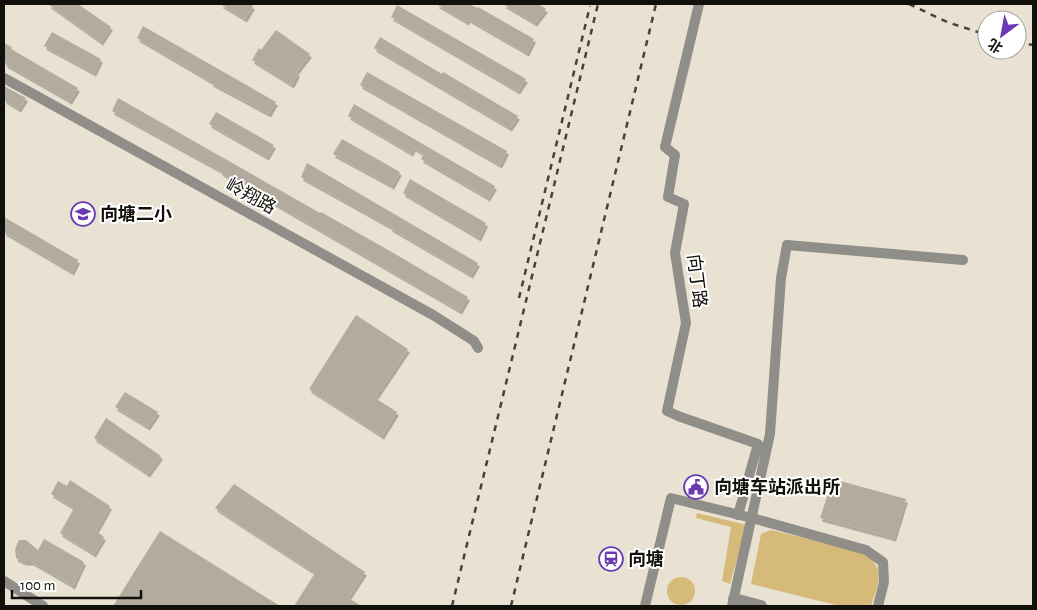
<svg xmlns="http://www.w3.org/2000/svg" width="1037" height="610" viewBox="0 0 1037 610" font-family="'Alegreya Sans','Noto Sans SC',sans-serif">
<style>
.green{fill:#d5ba79}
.building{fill:#b3ac9e;filter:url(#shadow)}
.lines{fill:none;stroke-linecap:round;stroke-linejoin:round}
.minor{stroke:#908e88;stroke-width:10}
.tertiary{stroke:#908e88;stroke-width:12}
.rail{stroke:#46433b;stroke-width:2.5;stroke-dasharray:6 6;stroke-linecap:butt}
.labels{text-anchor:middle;stroke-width:4;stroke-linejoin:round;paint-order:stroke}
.street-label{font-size:18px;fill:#12100b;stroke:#fff}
.poi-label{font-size:18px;font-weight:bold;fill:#12100b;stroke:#fff;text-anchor:start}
</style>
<defs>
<filter id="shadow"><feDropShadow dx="2" dy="3.5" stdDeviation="0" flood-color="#0004"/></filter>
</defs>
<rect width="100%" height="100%" fill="#e9e2d3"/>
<!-- green -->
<path class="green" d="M697 513 747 525 730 584 722 581 731 527 696 518Z
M771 530 866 553C886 572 878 583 871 606H840L751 584 761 534Z
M667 591a14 14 0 1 1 28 0a14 14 0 1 1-28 0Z"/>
<!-- building -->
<path class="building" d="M48 4H78L111 27 101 42Z
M220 4H249L253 6 245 19Z
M436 4H469L477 8 478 7 534 39 527 53 468 19 467 22Z
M503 4H538L546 9 535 23Z
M397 5 526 79 518 91 391 17Z
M143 26 276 102 269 114 211 83 212 82 137 38Z
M276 30 310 54 296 72 298 73 292 85 252 60 259 48 261 50Z
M52 32 101 59 94 73 44 46Z
M380 37 442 74 443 72 518 116 510 128 374 48Z
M4 43 12 47 11 49 78 88 70 101 5 64 6 63 4 61Z
M367 72 507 151 500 165 360 85Z
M4 86 26 98 19 109 4 100Z
M118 98 320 213 321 212 390 251 468 297 460 311 220 172 221 171 112 111Z
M354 104 495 186 488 198 421 159 424 154 414 148 411 153 348 116Z
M216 112 274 145 267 157 209 124Z
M342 139 400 172 392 186 333 154Z
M307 163 478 263 471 275 390 228 391 227 301 177Z
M410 179 486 223 479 238 403 193Z
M4 217 78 260 72 272 4 232Z
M356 315 408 349 375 398 397 412 382 436 309 389Z
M125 392 158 412 148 427 115 407Z
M106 418 161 456 148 474 94 438Z
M833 479 906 499 894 538 820 518Z
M70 480 110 506 96 531 104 537 94 554 60 533 74 508 51 494 58 481 67 486Z
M234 484 365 572 348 598 362 606H294L315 573 215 508Z
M160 531 280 606H113Z
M44 539 84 562 73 586 32 562H24L16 558 15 549 19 540H26L38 550Z"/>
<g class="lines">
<!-- minor -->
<path class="minor" d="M699 4 665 147 675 155 668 197 684 204 675 253 686 323 667 411 678 416 758 444 738 515
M4 78 433 315 474 341 478 348
M4 581 43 606
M645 606 671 498 752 518 866 550 883 562 884 582 878 606
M732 606 770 434 781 278 787 245 963 260"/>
<!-- tertiary -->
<path class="tertiary" d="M734 599 761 606"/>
<!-- rail -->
<path class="rail" d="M909 4 947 22 987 35
M1017 42 1033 45
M519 298 590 6
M452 606 598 4
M511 606 656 4"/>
</g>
<!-- icons -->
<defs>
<g id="school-ring" transform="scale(1.25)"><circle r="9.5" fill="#fff" stroke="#693ab1" stroke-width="1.5"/><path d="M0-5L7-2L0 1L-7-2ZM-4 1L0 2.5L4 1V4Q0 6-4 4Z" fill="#693ab1"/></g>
<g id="civic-ring" transform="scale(1.25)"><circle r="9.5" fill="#fff" stroke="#693ab1" stroke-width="1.5"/><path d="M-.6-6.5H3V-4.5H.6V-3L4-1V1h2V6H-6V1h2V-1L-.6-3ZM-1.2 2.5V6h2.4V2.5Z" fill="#693ab1"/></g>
<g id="station-ring" transform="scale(1.25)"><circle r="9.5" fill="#fff" stroke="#693ab1" stroke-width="1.5"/><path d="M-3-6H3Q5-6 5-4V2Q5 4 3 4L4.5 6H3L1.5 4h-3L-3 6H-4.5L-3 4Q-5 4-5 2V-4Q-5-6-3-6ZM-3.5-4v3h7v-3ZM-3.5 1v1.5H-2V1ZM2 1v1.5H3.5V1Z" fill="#693ab1"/></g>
</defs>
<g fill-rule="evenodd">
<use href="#school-ring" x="83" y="214"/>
<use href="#civic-ring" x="696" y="487"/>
<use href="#station-ring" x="611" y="559"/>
</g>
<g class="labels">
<!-- street labels -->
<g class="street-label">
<text transform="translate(251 196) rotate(29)" y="6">岭翔路</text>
<text transform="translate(697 281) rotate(83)" y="6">向丁路</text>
</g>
<!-- poi labels -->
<g class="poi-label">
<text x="100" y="220">向塘二小</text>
<text x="714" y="493">向塘车站派出所</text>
<text x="628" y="565">向塘</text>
</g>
</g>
<!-- border -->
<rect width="1037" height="610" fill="none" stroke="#12100b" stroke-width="10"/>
<!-- north arrow -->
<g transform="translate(1002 35) rotate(212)"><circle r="24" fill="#ffffff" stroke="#a09f9d"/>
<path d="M0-4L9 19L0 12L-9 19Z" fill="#693ab1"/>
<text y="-8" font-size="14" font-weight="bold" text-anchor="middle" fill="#12100b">北</text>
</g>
<!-- scale -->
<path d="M12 590v8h129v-8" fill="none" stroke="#12100b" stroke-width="2.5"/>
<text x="20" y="590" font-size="15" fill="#12100b" stroke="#ffffff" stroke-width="4" paint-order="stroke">100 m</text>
</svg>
